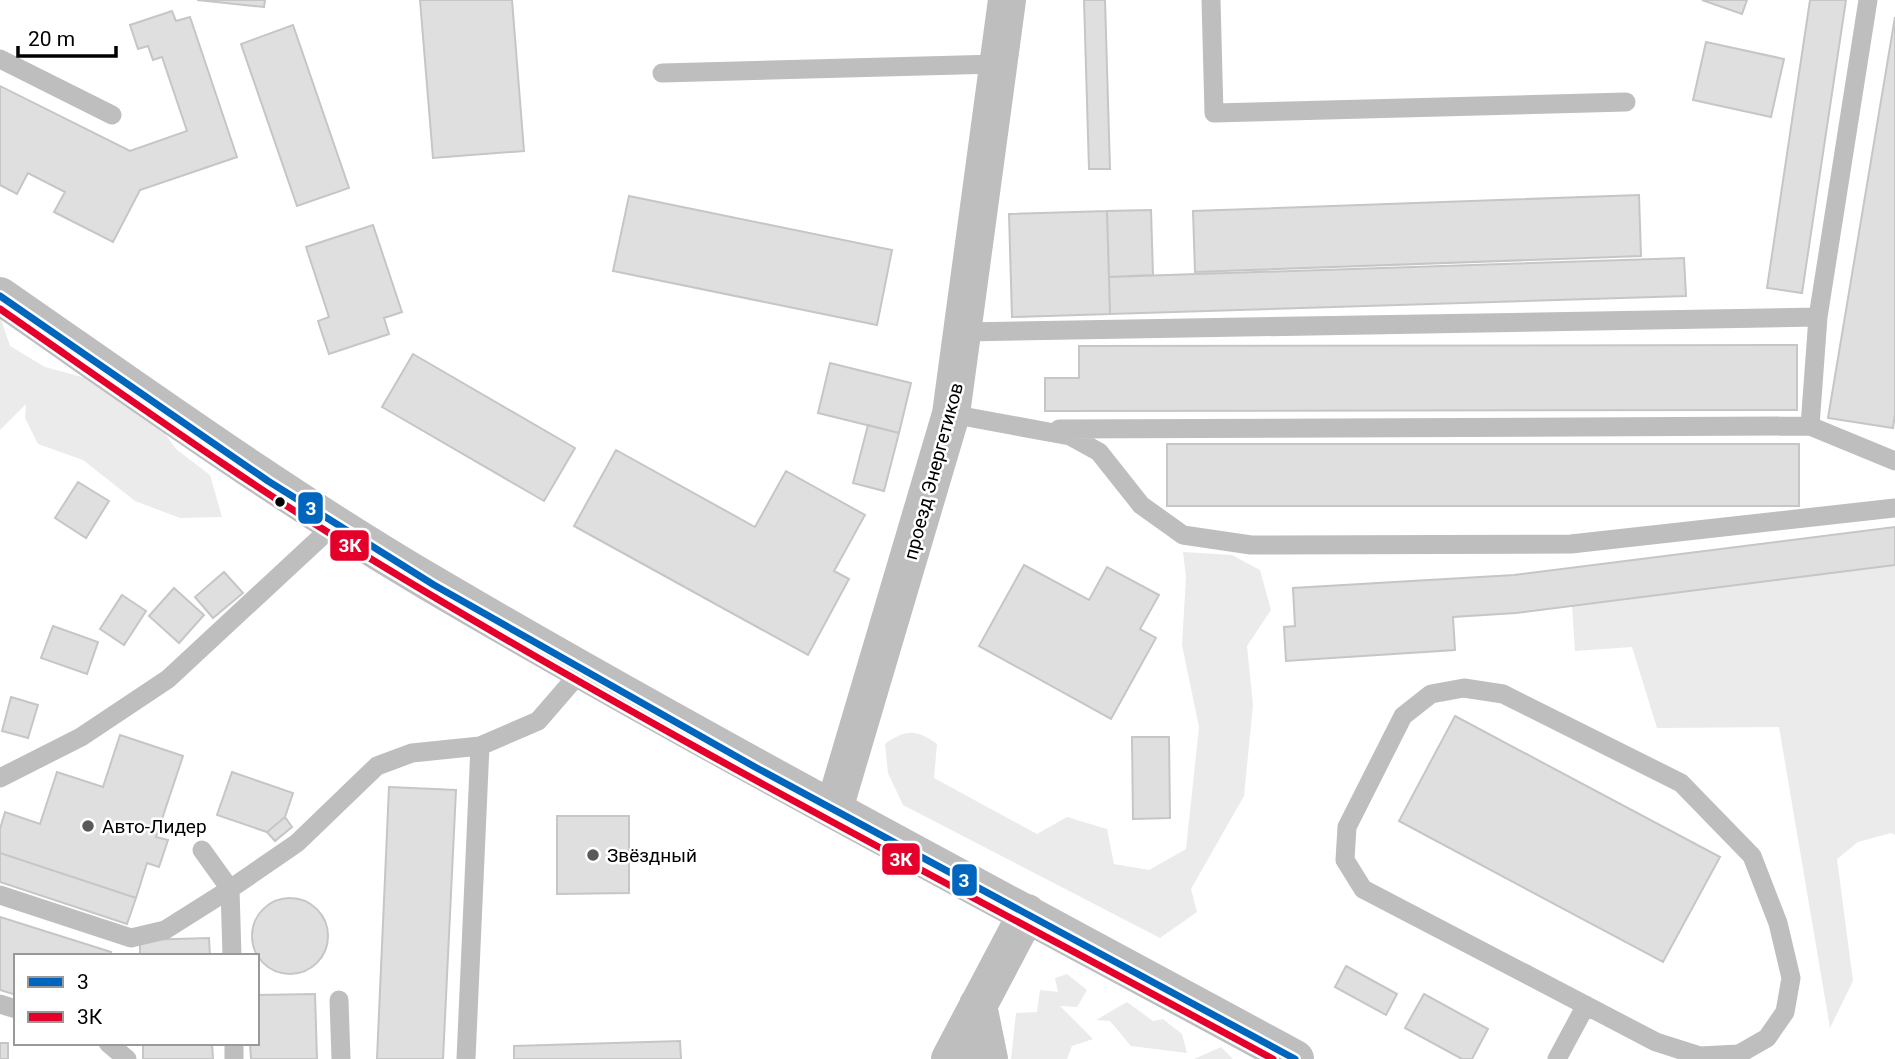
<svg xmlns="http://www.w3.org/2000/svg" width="1895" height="1059" viewBox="0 0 1895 1059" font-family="Roboto,sans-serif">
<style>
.green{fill:#ebebeb}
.building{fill:#dfdfdf;stroke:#c6c6c6;stroke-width:2}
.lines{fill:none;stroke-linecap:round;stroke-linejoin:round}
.service{stroke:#bebebe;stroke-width:19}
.minor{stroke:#bebebe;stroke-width:38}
.bus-1-casing{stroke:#fff;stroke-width:12}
.bus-2-casing{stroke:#fff;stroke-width:12}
.bus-1{stroke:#0065bd;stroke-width:7}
.bus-2{stroke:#e4002b;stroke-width:7}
.bus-dot{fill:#000;stroke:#fff;stroke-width:2.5}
.poi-dot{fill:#595959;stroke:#fff;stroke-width:2.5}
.labels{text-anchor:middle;stroke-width:5;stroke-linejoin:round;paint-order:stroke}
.street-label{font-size:19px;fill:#000;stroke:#fff}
.poi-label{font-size:19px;fill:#000;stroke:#fff;text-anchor:start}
.line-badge{stroke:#fff;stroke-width:2.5}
.badge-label{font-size:19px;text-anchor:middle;font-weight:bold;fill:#fff}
</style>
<rect width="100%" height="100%" fill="#fff"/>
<!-- green -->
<path class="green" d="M0 316 10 346 45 367 108 384 147 408 176 449 210 475 222 517 180 518 135 501 83 460 38 444 25 418 26 404 0 430Z
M1183 552 1232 555 1260 570 1271 610 1247 646 1253 705 1244 796 1191 889 1197 912 1160 938 903 805 888 773 885 744C906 729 916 729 937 744L934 778 1037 834 1067 817 1107 829 1114 864 1149 870 1186 849 1199 727 1182 645 1186 577Z
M1895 565V835L1891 833 1858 842 1837 859 1853 981 1830 1028 1779 727 1657 728 1632 647 1575 651 1572 606Z
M1067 974 1087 990 1077 1007 1060 1006 1093 1039 1072 1046 1067 1059H1011L1016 1013 1037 1012 1040 990 1058 992 1055 978Z
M1127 1002 1153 1021 1163 1019 1182 1034 1187 1053 1131 1046 1110 1021 1096 1020Z
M1221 1047 1233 1059H1194Z"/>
<!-- building -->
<path class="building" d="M197 0H265L264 7Z
M420 0H512L524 151 433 158Z
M1084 0H1105L1110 169H1089Z
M1702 0H1747L1742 14Z
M1810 0H1846L1802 293 1767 288Z
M172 11 176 21 190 17 237 157 140 190 113 242 54 212 65 192 28 173 17 194 0 185V86L130 151 187 131 162 57 153 60 148 46 138 49 130 25Z
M1895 17V414L1893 428 1828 418Z
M293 25 349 188 297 206 241 44Z
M1706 42 1784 59 1771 117 1693 100Z
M1639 195 1641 256 1195 272 1193 211Z
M629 196 892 250 877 325 613 271Z
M1151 210 1153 275 1109 277 1107 211Z
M1107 211 1110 314 1012 317 1009 214Z
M373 225 402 312 384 318 389 334 329 354 318 321 329 317 306 247Z
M1684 258 1686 296 1110 314 1109 277Z
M1797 345V410L1045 411V378H1079V346Z
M413 354 575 448 544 501 382 407Z
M830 363 911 383 899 433 818 413Z
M868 425 899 433 884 491 853 483Z
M1167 444H1799V506H1167Z
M616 450 755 527 786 471 865 515 834 571 849 579 808 655 574 526Z
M78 482 109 501 86 538 55 518Z
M1895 527V565L1516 613 1453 617 1455 650 1286 661 1284 627 1295 626 1293 588 1514 575Z
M1024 565 1089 600 1107 567 1159 595 1140 629 1156 638 1111 719 979 646Z
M224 572 243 593 213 618 195 597Z
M174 588 204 615 179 643 149 616Z
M122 595 146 611 124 645 100 629Z
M53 626 98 642 87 674 41 658Z
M11 697 38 705 28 738 2 731Z
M1455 716 1720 857 1663 962 1399 821Z
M120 735 183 756 156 837 168 840 159 867 147 863 136 898 0 853V829L5 812 40 824 57 772 103 787Z
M1132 737H1169L1170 818 1133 819Z
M232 772 293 793 285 817 267 832 217 815Z
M389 787 456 790 443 1059H377Z
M557 816H629V893L557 894Z
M285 817 292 827 275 841 267 832Z
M0 853 136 898 127 924 0 882Z
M252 936a38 38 0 1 1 76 0a38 38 0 1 1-76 0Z
M0 917 111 952 110 956H16V995L0 990Z
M209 938 210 956H140V940Z
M1346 966 1397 994 1386 1015 1335 987Z
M315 994 317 1059H251L250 1043H257V995Z
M1424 994 1488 1029 1472 1059H1462L1405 1028Z
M680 1041 681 1059H514V1046Z
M0 1043H8V1059H0Z
M143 1043H212L213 1059H143Z"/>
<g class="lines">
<!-- service -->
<path class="service" d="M1211 0 1214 113 1626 102
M0 59 112 115
M662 73 998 64
M964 332 1818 317
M951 414 1070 436 1099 452 1141 505 1183 535 1251 545 1571 544 1895 508
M1810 426 1818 317 1868 0
M1059 429 1810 426 1895 461
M1464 688 1503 694 1681 783 1752 856 1778 923 1791 978 1785 1012 1767 1038 1739 1054 1700 1056 1656 1042 1363 889 1345 860 1347 827 1403 716 1431 694Z
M0 778 81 737 168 679 335 524
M0 895 131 938 165 930 230 889 202 850
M232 956 230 889 297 843 377 766 412 753 480 746 538 721 583 669
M339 1000 341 1059
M0 1004 16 1009
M108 1043 127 1059
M234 1043V1059
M466 1059 480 746
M1557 1059 1586 1005"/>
<!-- minor -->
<path class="minor" d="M0 296C143 395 284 497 434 585 717 751 1008 903 1295 1059
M834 809 951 414 1007 0
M978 1005 989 1059
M950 1059 1027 913"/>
<!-- bus-1 casing -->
<g class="bus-1-casing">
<path id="bus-1" d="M0 296 268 481 434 585 755 767 1295 1059"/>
</g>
<!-- bus-2 casing -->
<g class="bus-2-casing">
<path id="bus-2" d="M0 309C124 395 247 484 376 562 668 740 973 896 1273 1059"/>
</g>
<!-- bus-1 -->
<use href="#bus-1" class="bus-1"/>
<!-- bus-2 -->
<use href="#bus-2" class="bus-2"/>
</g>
<!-- markers -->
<circle class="bus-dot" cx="280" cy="502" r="6"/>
<g class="poi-dot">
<circle cx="88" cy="826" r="7"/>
<circle cx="593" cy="855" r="7"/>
</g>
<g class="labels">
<!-- street labels -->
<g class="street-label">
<text transform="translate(933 471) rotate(-75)" y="7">проезд Энергетиков</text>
</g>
<!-- poi labels -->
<g class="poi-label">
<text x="102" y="833">Авто-Лидер</text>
<text x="607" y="862">Звёздный</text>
</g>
</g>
<g class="line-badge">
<rect x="297" y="491" width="27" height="34" rx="7" fill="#0065bd"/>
<rect x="329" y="529" width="41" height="33" rx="7" fill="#e4002b"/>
<rect x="881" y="842" width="40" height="34" rx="7" fill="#e4002b"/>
<rect x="951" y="863" width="27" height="34" rx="7" fill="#0065bd"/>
</g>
<g class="badge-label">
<text x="311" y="515">3</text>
<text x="350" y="552">3К</text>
<text x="901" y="866">3К</text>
<text x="964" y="887">3</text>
</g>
<!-- legend -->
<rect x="14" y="954" width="245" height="91" fill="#ffffff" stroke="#999999" stroke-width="2"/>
<rect x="28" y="977" width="35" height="10" fill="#0065bd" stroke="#999999" stroke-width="2"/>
<text x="77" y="989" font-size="21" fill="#000000">3</text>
<rect x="28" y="1012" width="35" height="10" fill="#e4002b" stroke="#999999" stroke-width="2"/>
<text x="77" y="1024" font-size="21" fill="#000000">3К</text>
<!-- scale -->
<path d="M18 46v10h98v-10" fill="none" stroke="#000000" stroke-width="3.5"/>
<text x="28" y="46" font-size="21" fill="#000000" stroke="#ffffff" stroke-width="5" paint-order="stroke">20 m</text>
</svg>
